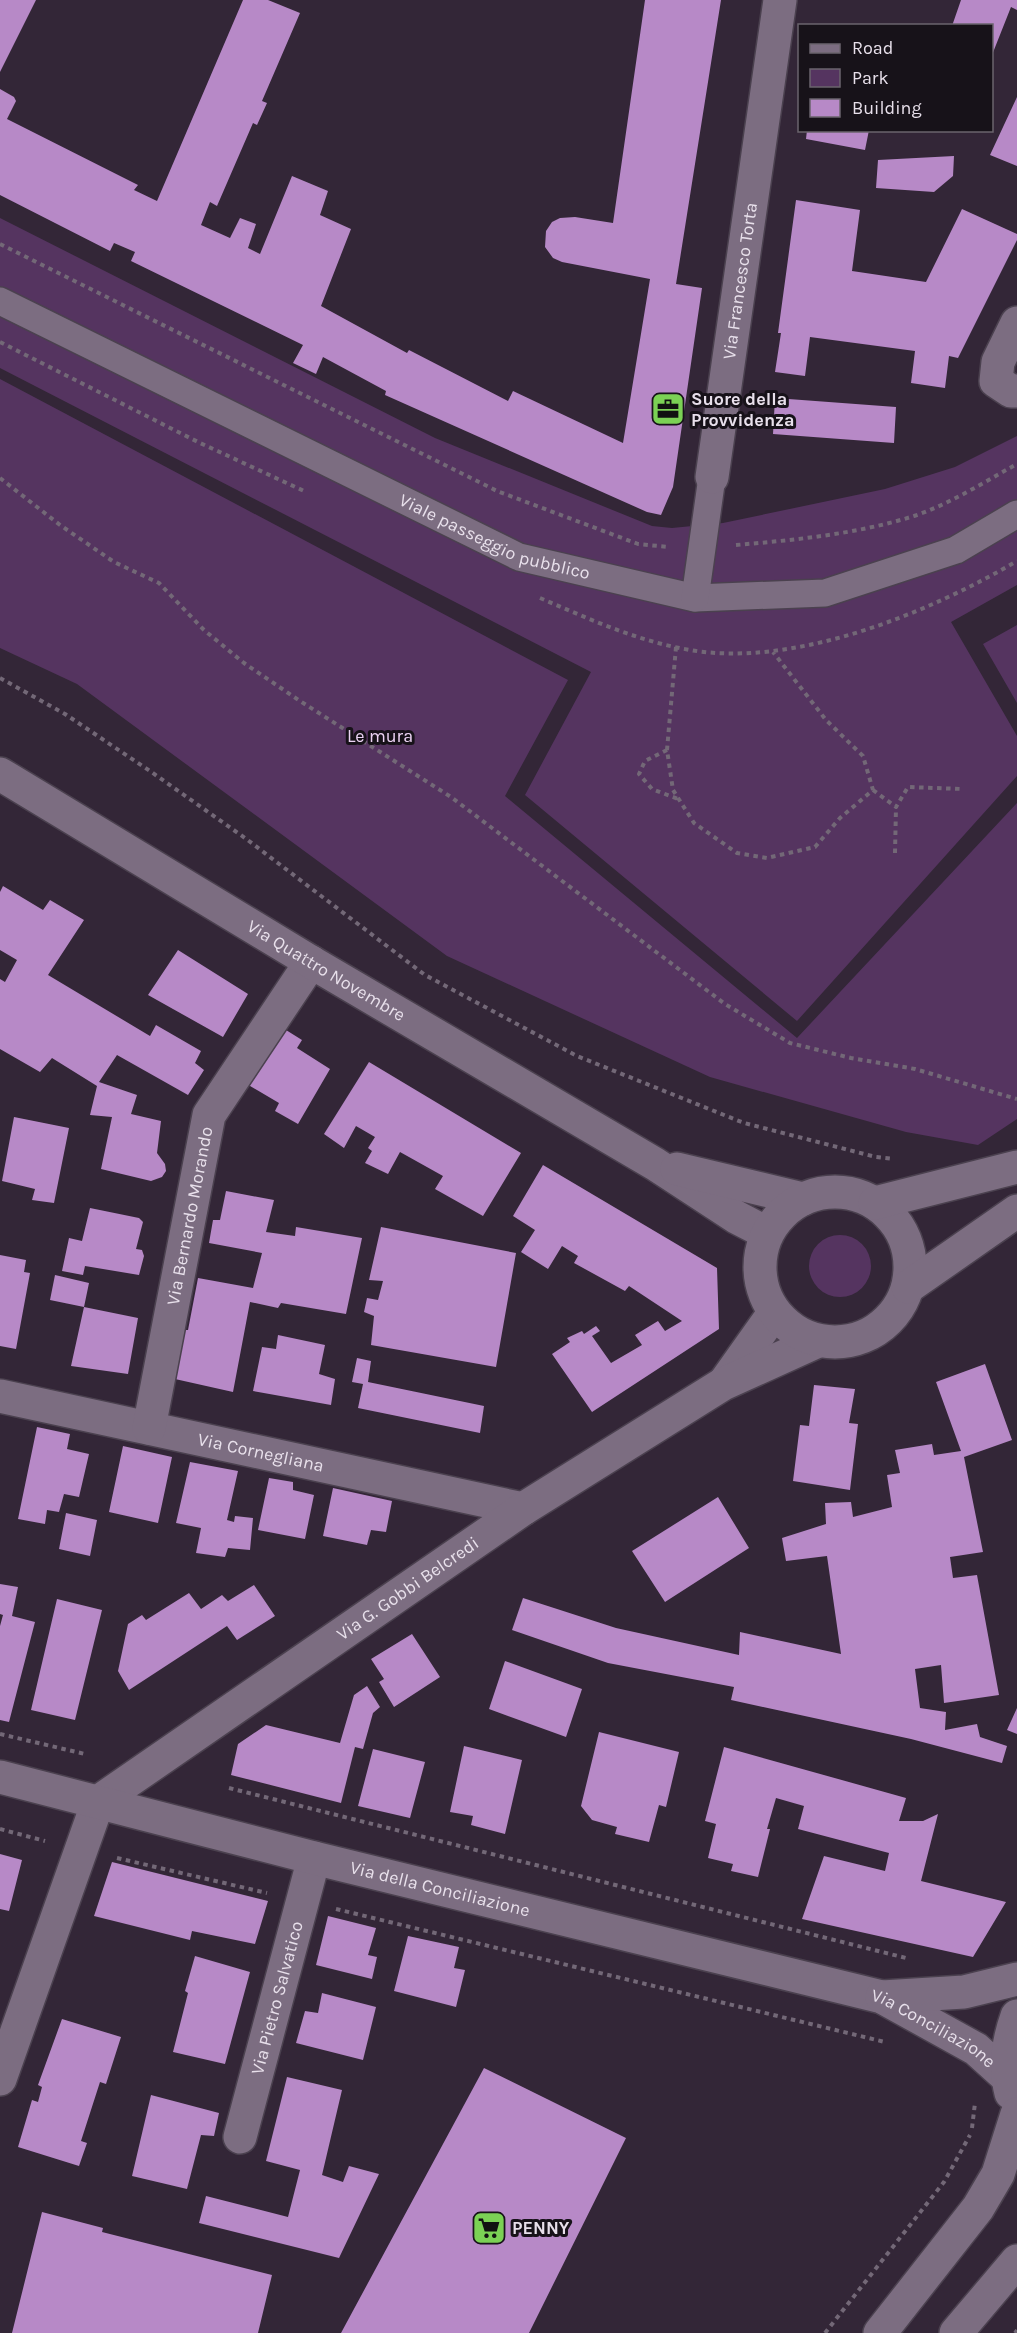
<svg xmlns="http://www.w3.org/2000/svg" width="1017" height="2333" viewBox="0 0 1017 2333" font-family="Karla,sans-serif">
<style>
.green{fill:#553460}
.building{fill:#b789c7}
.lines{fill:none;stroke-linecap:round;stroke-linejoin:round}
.pedestrian-casing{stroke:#4b414f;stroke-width:30}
.minor-casing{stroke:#4b414f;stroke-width:36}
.secondary-casing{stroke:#4b414f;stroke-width:36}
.path{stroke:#736877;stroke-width:4;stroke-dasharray:4.5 4.5;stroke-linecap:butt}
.pedestrian{stroke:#7c6d81;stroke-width:27}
.minor{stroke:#7c6d81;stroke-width:33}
.secondary{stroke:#7c6d81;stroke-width:33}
.labels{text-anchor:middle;stroke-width:6;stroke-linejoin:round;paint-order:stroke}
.street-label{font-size:18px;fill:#e8e0eb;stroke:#171219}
.poi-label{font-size:18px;font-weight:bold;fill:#e8e0eb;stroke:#171219;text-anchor:start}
.park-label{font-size:18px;fill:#ecd3f4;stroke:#171219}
</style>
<rect width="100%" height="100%" fill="#332637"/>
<!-- green -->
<path class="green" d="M0 218 435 438 652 526 672 528 723 523 885 489 955 467 1017 436V585L951 622 1017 736V776L797 1021 525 795 591 672 0 368Z
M0 379 568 680 505 796 797 1038 1017 803V1119L978 1145 906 1132 710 1077 447 956 77 684 0 648Z
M1017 625V703L983 644Z
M809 1266a31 31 0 1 1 62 0a31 31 0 1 1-62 0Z"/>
<!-- building -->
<path class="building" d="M0 0H36L0 72Z
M243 0H268L300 13 262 101 267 103 257 125 253 123 217 206 210 202 201 225 230 238 240 218 256 224 248 248 260 254 292 176 328 191 320 215 351 229 321 306 407 353 409 350 508 401 513 391 623 443 650 279 562 262 553 258 545 247 546 231 552 222 560 218 575 217 613 223 645 0H721L676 284 702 288 673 487 661 515 647 512 385 395 386 391 323 357 316 374 293 363 303 345 131 261 135 252 114 243 110 251 0 195V89L14 97 16 101 7 119 138 185 134 190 157 201Z
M961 0H1017V10L1011 7 992 55V26H952Z
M1017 97V166L990 155Z
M807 130H869L865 150 806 139Z
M954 156 953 176 934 192 876 188 878 160Z
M796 200 860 210 852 271 926 282 962 209 1017 234V240L958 358 949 356 945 388 911 383 915 351 810 337 805 376 775 372 781 333H778Z
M775 398 896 407 894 443 773 434Z
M3 886 43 910 50 900 84 920 48 975 150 1036 156 1025 201 1051 195 1063 204 1070 188 1095 117 1055 99 1082 137 1095 131 1114 161 1121 157 1153 165 1164 166 1171 162 1177 151 1181 101 1169 112 1117 90 1115 97 1086 52 1058 40 1072 0 1049V979L5 982 17 960 0 950V892Z
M178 950 248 994 223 1037 148 995Z
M278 1025 302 1040 297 1048 330 1069 298 1124 275 1111 279 1103 245 1083Z
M369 1062 521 1153 483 1216 435 1189 443 1176 400 1152 388 1174 365 1163 372 1151 368 1148 375 1137 356 1126 344 1148 324 1134Z
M14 1117 69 1128 54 1203 32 1200 35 1189 2 1181Z
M543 1165 717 1268 719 1329 592 1412 552 1354 570 1342 567 1338 582 1331 584 1334 596 1326 600 1331 592 1336 611 1363 642 1345 635 1335 658 1321 665 1331 682 1321 629 1286 625 1291 574 1263 578 1256 562 1246 548 1269 521 1252 535 1230 513 1216Z
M226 1191 274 1200 266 1232 295 1236 296 1227 362 1238 346 1314 281 1303 278 1308 250 1302 233 1392 175 1379 185 1330H188L198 1278 253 1288 262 1253 209 1243 213 1220H220Z
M90 1208 139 1218 143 1222 136 1249 142 1250 144 1256 139 1275 85 1266 83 1275 62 1271 69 1238 82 1241Z
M381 1227 516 1253 496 1367 371 1345 374 1316 364 1312 367 1298 378 1300 383 1281 369 1280Z
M0 1255 26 1260 24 1272 30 1273 16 1349 0 1346Z
M55 1275 89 1283 84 1307 50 1300Z
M84 1307 138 1318 128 1374 71 1366Z
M278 1335 325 1345 319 1374 335 1379 331 1405 253 1391 262 1347 276 1349Z
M357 1358 371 1361 368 1382 484 1406 480 1433 358 1408 363 1384 352 1382Z
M985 1364 1012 1440 964 1457 983 1552 950 1557 953 1578 977 1575 999 1695 944 1703 941 1665 915 1669 920 1708 946 1712 945 1730 977 1724 980 1737 1007 1746 1002 1763 911 1739 731 1700 734 1687 608 1663 512 1630 523 1598 616 1628 739 1655 740 1632 841 1654 827 1556 786 1561 782 1538 826 1524 825 1503 851 1502 853 1517 892 1507 887 1475 900 1473 895 1450 932 1444 934 1455 961 1451 936 1382Z
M814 1385 855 1389 849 1423 858 1424 850 1490 793 1481 800 1425 809 1426Z
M37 1427 70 1434 67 1449 89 1454 79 1497 64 1494 59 1512 47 1510 45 1524 18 1519Z
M123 1446 172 1457 158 1523 109 1512Z
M190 1462 238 1471 227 1520 234 1522 235 1516 253 1518 250 1550 228 1548 225 1557 196 1553 201 1528 176 1523Z
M269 1478 293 1482V1490L314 1495 305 1539 258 1530Z
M333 1488 392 1501 386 1532 371 1530 367 1545 323 1536Z
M718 1497 749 1548 665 1602 632 1551Z
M66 1513 97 1520 90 1556 59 1549Z
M0 1584 18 1587 12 1616 35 1622 9 1722 0 1720V1626L3 1615 0 1614Z
M254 1585 275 1616 237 1640 227 1626 129 1690 118 1671 128 1624 142 1615 146 1620 189 1593 201 1609 222 1595 228 1601Z
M57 1599 102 1610 75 1720 31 1710Z
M412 1634 440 1677 394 1707 379 1682 384 1679 371 1659Z
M505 1661 582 1689 566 1737 489 1709Z
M367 1686 380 1707 373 1713 363 1749 355 1747 341 1803 231 1775 238 1744 266 1725 340 1743 354 1695Z
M1017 1708V1734L1007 1730Z
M599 1732 679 1752 666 1807 659 1805 649 1842 615 1834 617 1827 592 1820 581 1806Z
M464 1746 522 1760 505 1834 471 1825 473 1816 450 1812Z
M724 1747 906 1798 899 1821H923L938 1814 921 1881 1006 1902 973 1957 802 1919 824 1856 885 1871 889 1853 798 1829 804 1806 776 1798 767 1829H770L758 1877 731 1871 733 1864 708 1858 716 1824 705 1821Z
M373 1749 425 1762 410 1818 358 1806Z
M0 1854 22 1860 9 1911 0 1909Z
M112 1862 268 1901 255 1944 192 1931 190 1940 94 1916Z
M328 1916 376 1928 368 1955 377 1957 372 1979 316 1965Z
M408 1936 459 1947 454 1968 465 1970 456 2007 394 1991Z
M195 1956 250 1972 225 2064 173 2052 188 1993 185 1991Z
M322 1993 376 2007 363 2060 296 2043 305 2011 318 2013Z
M62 2019 121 2037 106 2084 100 2082 81 2141 87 2143 79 2166 18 2147 32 2100 38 2102 42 2087 38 2085Z
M484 2068 626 2138 529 2333H341Z
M287 2077 342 2090 322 2175 343 2182 349 2166 379 2174 339 2258 199 2223 206 2196 288 2217 300 2170 266 2161Z
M151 2095 219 2113 214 2136 201 2135 187 2189 132 2176Z
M42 2212 103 2228 102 2232 272 2275 258 2333H12Z"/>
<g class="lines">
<!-- pedestrian casing -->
<g class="pedestrian-casing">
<g id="pedestrian">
<path id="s1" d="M0 301 519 557 695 598 825 593 956 550 1017 514"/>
<path d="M695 598 712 477"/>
</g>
</g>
<!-- minor casing -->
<g class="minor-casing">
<g id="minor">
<path d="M1017 323 998 362 996 381 1011 391H1017"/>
<path id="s2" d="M712 477 780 0"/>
<path d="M725 1382 774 1313"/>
<path id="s3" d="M0 1396 523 1509"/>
<path id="s4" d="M149 1428 209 1115 311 962"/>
<path id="s5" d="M0 2079 98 1802 523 1509 723 1384 818 1341"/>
<path id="s6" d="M240 2137 314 1858"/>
</g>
</g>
<!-- secondary casing -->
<g class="secondary-casing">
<g id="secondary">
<path id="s7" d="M0 774 311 962 655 1164 736 1217 767 1233"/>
<path d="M677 1169 803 1199"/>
<circle cx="835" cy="1267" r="75"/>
<path d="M875 1203 1017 1167"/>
<path d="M908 1287 1017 1211"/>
<path id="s8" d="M0 1777 314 1858 882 1997 976 2049 1007 2077"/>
<path d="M882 1997 964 1992 1017 1979"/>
<path d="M1011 2093C1004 2066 1008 2041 1017 2016"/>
<path d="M880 2333 978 2208 998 2174 1017 2114"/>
<path d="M956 2333 1017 2261"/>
</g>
</g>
<!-- path -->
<path class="path" d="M0 244 497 491 638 544 669 547
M0 342 198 442 304 491
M0 478 60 525 114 562 159 583 204 630 244 663 300 701 451 797 725 1004 790 1043 851 1058 915 1069 1017 1099
M736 545C795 540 857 534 914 516 950 504 984 482 1017 464
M540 598C589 619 637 641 690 650 795 668 928 613 1017 561
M676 647 667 750 673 790 694 823 737 853 767 858 815 847 840 818 873 790 863 756 826 720 773 652
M0 678 65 714 150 771 245 838 425 975 577 1056 744 1123 876 1157 894 1159
M667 750 645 761 639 774 652 789 678 799
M873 790 896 807 908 787 963 789
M895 853 896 807
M0 1734 85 1754
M229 1788 906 1958
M0 1829 45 1841
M117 1858 267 1893
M336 1909 885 2042
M972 2128 975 2103
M825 2333 944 2182 970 2135
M1015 2333 1017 2330"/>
<!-- pedestrian -->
<use href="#pedestrian" class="pedestrian"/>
<!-- minor -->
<use href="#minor" class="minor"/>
<!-- secondary -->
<use href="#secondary" class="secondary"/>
</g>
<!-- icons -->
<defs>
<g id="office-square" transform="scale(1.725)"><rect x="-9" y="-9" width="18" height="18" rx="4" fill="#7bd155" stroke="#171219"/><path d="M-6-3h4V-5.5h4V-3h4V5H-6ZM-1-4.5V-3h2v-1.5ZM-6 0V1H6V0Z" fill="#111"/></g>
<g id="supermarket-square" transform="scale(1.725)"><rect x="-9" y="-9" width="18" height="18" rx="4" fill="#7bd155" stroke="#171219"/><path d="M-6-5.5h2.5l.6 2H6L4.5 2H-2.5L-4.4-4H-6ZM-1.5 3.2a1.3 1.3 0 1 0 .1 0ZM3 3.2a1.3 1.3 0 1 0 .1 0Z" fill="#111"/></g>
</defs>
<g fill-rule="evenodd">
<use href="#office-square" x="668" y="409"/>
<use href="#supermarket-square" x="489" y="2228"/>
</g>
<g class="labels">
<!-- street labels -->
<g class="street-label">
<text dy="6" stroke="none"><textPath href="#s2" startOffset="198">Via Francesco Torta</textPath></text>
<text dy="6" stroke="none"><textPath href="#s1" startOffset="549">Viale passeggio pubblico</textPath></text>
<text dy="6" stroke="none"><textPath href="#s7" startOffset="381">Via Quattro Novembre</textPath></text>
<text dy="6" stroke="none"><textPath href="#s4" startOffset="216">Via Bernardo Morando</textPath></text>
<text dy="6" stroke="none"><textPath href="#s3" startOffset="267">Via Cornegliana</textPath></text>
<text dy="6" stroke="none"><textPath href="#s5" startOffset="670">Via G. Gobbi Belcredi</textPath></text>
<text dy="6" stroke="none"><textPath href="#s8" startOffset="454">Via della Conciliazione</textPath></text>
<text dy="6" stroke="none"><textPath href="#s6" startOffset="144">Via Pietro Salvatico</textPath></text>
<text dy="6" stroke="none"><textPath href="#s8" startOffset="969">Via Conciliazione</textPath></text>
</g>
<!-- poi labels -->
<g class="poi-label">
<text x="691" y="405">Suore della<tspan x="691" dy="21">Provvidenza</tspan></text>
<text x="512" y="2234">PENNY</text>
</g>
<!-- park labels -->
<g class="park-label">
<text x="380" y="742">Le mura</text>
</g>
</g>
<!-- legend -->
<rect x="798" y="24" width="195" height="108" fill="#171219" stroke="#6b646d" stroke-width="1.5"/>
<rect x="810" y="44" width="30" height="9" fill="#7c6d81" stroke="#6b646d" stroke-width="1.5"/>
<text x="852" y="54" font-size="18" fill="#e8e0eb">Road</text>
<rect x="810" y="69" width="30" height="18" fill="#553460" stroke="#6b646d" stroke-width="1.5"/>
<text x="852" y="84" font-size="18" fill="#e8e0eb">Park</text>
<rect x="810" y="99" width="30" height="18" fill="#b789c7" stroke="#6b646d" stroke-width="1.5"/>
<text x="852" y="114" font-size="18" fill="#e8e0eb">Building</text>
</svg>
